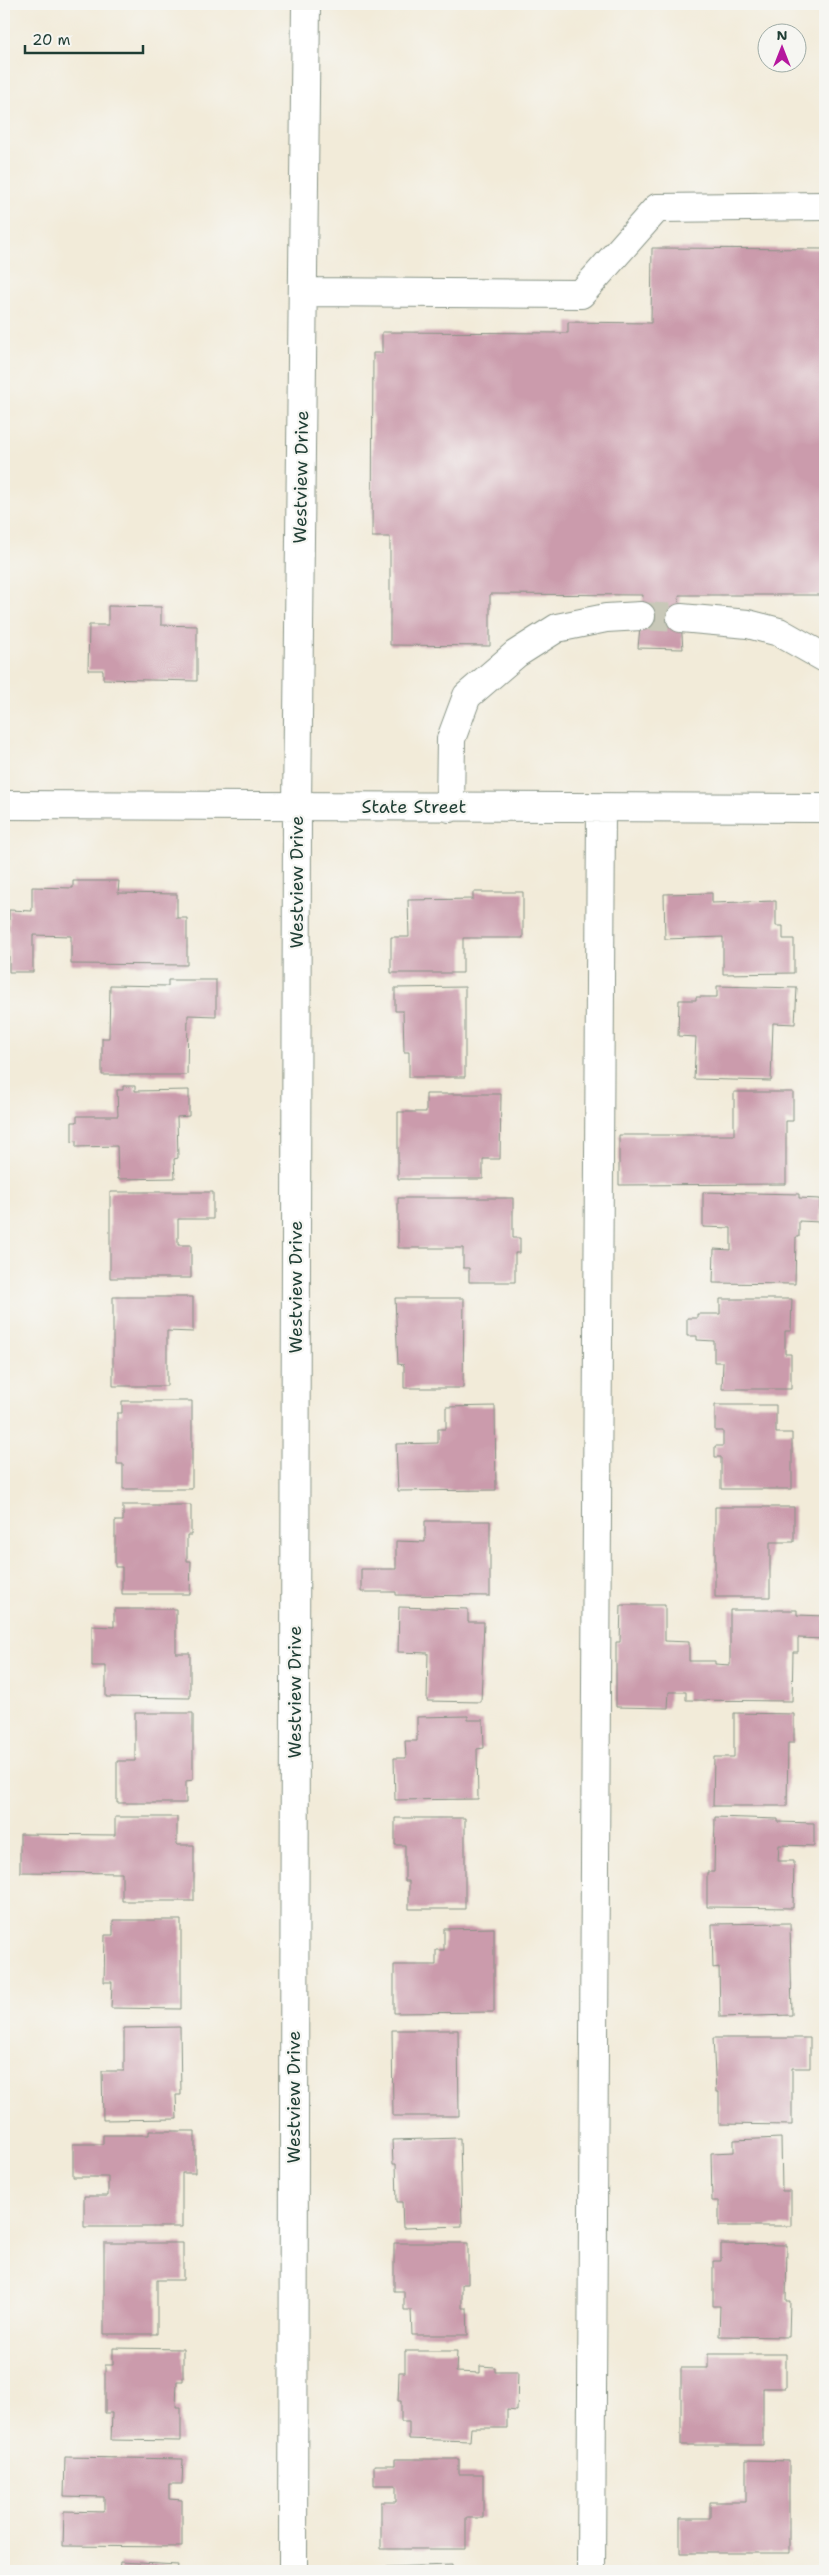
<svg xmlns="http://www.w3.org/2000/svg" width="829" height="2575" viewBox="0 0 829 2575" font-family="'Shantell Sans',sans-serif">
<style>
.building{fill:#cb9bac}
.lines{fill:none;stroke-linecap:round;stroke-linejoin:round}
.minor-tunnel{stroke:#c8c8b8;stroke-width:28;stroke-dasharray:28 14;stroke-linecap:butt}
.minor-casing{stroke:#889486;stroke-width:30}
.minor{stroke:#fff;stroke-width:28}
.labels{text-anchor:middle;stroke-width:4.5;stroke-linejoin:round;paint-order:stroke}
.street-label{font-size:18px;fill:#1f3d34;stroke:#f6f6f2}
</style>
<rect width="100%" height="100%" fill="#f6f6f2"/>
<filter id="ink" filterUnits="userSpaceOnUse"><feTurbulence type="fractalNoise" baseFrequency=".02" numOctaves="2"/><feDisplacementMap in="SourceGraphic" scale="10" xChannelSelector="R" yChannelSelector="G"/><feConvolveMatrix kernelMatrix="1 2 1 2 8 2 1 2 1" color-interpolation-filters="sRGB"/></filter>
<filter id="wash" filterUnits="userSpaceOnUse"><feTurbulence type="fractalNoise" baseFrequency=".0096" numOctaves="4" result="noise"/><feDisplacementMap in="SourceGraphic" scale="20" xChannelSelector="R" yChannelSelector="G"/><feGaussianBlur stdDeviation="1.12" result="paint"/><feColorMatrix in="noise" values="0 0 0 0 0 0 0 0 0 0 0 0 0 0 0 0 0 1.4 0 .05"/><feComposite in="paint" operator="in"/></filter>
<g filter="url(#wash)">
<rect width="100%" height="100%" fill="#f2ebd9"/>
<g id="blocks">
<!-- building -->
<path class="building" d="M652 248 825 249V595H679L683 649 638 648 643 595 490 594V646L390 645V537H372L373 353H382V332L568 333V322L651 323Z
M108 606 161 607V625L197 626V681L103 679V670H88L89 625H108Z
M73 881H119L118 893 177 894V918H187V965L71 964V936L33 935V972H9V910L32 911V887L73 888Z
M473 892H523V938H463V973H391V937H409L408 900 473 899Z
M712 893V903L776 901V926H783V939H794V973L723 974V937L665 939 664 894Z
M168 980H216V1016L188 1015 187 1075H102V1038H109L110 985 168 986Z
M717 986 797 988 795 1024 773 1023 771 1081 694 1079 696 1037 678 1036 679 1000H696V997H717Z
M465 987V1077H409V1052H404L403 1011H395V988Z
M123 1086H135V1091L189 1090V1116L177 1117 178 1158 174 1159 175 1178 118 1179 117 1146 76 1147V1141L72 1142V1122H77V1116H118L117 1090H123Z
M734 1092H793V1121H786V1184L619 1185V1135H734Z
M426 1094H501L500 1159H483V1179H398V1112H426Z
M110 1192H213V1219H178V1245H191V1278H110Z
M703 1192 799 1194V1198L820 1199V1222L799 1221V1237H796L795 1284 713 1283 714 1249 731 1250V1228L703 1227Z
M398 1198H513V1238H520V1253H515V1282H469V1268H463V1248H398Z
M113 1297H193V1332L167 1331V1386H113Z
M395 1298H464L463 1388H404V1365L398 1364Z
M720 1299H792L791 1331H785V1354H791V1389H722L723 1362H714V1341L697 1340V1336H687V1318H697V1314H720Z
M122 1401H192V1489H123V1464H117V1413H122Z
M715 1405H776V1433H792V1489H721V1457H715V1446H723V1431H715Z
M495 1406 496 1490 398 1491 396 1444 438 1443V1429H446V1407Z
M123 1505H191V1535H187V1561H191L190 1594H122V1567H115V1521H123Z
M715 1507H794V1542H770V1597H715Z
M425 1521H490V1596L396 1595V1592H361V1569H396V1541L425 1542Z
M621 1605H665V1641L689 1642V1661H715V1664L730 1665V1610H797V1615L825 1616V1639L798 1638V1652H793L792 1701 686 1700V1692H669L668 1708 616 1707V1642H620Z
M399 1607 468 1609V1622H484L481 1702 427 1701 428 1653 398 1652Z
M114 1609H176V1653H190V1698L106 1697V1666H92V1626L114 1627Z
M135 1713H193V1780L186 1781V1803H117V1761H135Z
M734 1713 794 1714V1743H788L787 1806H713L714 1757H734Z
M468 1716V1720H483L484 1748 477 1749 478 1799 395 1800 394 1758H406L405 1741H417V1717Z
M115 1817H177V1845H194V1901H122V1873L20 1872V1834L115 1835Z
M715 1817 778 1819V1822L814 1823V1846L779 1845 778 1861H794L793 1908 707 1907V1872H714Z
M395 1818H465V1909H409V1881H405V1845H395Z
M113 1920H181V2009L111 2008 112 1982H104L105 1935H113Z
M790 1923 792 2015 720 2017 719 1967 713 1968 712 1924Z
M494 1928V2012L394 2013V1965H436V1950H444V1929Z
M180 2027 181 2095H176L177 2119 103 2120 102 2071H124V2028Z
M392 2030H458L459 2116H393Z
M713 2038H810V2068H792V2125L719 2124V2092H716Z
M149 2131H195V2173H182V2227H84V2196H108V2177H73V2144H103V2135H149Z
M460 2138 462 2226 403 2228 402 2202H397L396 2164H393L392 2140Z
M781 2138 782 2191H791V2226H719V2201H712L711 2153 734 2152V2140Z
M104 2243H183V2280H157V2334H104Z
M394 2243H468V2284H462V2308H467L468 2335H412L411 2310H404V2291H394Z
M721 2244 787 2245 786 2301H790L789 2337 719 2336 720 2306H713V2261H721Z
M113 2348 183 2349V2381H177L176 2407H181V2441L111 2440 112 2413H105V2365H113Z
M405 2351H457L456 2372 480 2373V2366L495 2367V2372H518L517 2411 507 2410V2428H471L470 2441 409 2439V2422H401V2401H398L399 2372H405Z
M708 2354H786V2388H763V2445H681V2368H708Z
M65 2457 183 2459 182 2484H169V2499L182 2500V2547L63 2546 64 2511 104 2512V2497L64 2496Z
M395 2459H459V2474H483V2518H466V2549H381V2502H396V2485H374V2465H395Z
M746 2460 789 2461V2553H680V2518H710V2502H746Z
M120 2562 178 2565 177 2571H119Z
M452 2565V2571H386V2567Z
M712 2567H786V2571H712Z"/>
</g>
</g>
<g filter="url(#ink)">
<use href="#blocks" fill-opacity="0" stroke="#889486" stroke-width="1"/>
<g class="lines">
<!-- minor-tunnel -->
<path class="minor-tunnel" d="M641 616 681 618"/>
<!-- minor casing -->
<g class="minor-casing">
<path id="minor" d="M303 292 581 294 657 208 825 206
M681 618 748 624 779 632 825 658
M4 805 825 808
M450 808 451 739 467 696 516 654 557 628 606 618 641 616
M293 2571 297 807 306 4
M591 2571 601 808"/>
</g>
<!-- minor -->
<use href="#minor" class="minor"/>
</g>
</g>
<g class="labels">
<!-- street labels -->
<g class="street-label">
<text transform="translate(301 477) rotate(-89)" y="6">Westview Drive</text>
<text x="414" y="813">State Street</text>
<text transform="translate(297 882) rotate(-90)" y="6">Westview Drive</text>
<text transform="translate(296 1287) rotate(-90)" y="6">Westview Drive</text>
<text transform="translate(295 1692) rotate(-90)" y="6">Westview Drive</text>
<text transform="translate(294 2097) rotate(-90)" y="6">Westview Drive</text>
</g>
</g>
<!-- margin -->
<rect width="829" height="2575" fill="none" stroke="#f6f6f2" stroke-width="20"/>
<!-- north arrow -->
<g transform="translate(782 48)"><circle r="24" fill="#f6f6f2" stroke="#a0aca6"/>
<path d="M0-4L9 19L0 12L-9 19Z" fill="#b5179e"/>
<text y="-8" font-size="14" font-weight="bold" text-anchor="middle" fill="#1f3d34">N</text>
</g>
<!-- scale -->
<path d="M25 45v8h118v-8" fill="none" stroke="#1f3d34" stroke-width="2.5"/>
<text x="32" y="45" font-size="15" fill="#1f3d34" stroke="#f6f6f2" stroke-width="4" paint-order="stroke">20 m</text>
</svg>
